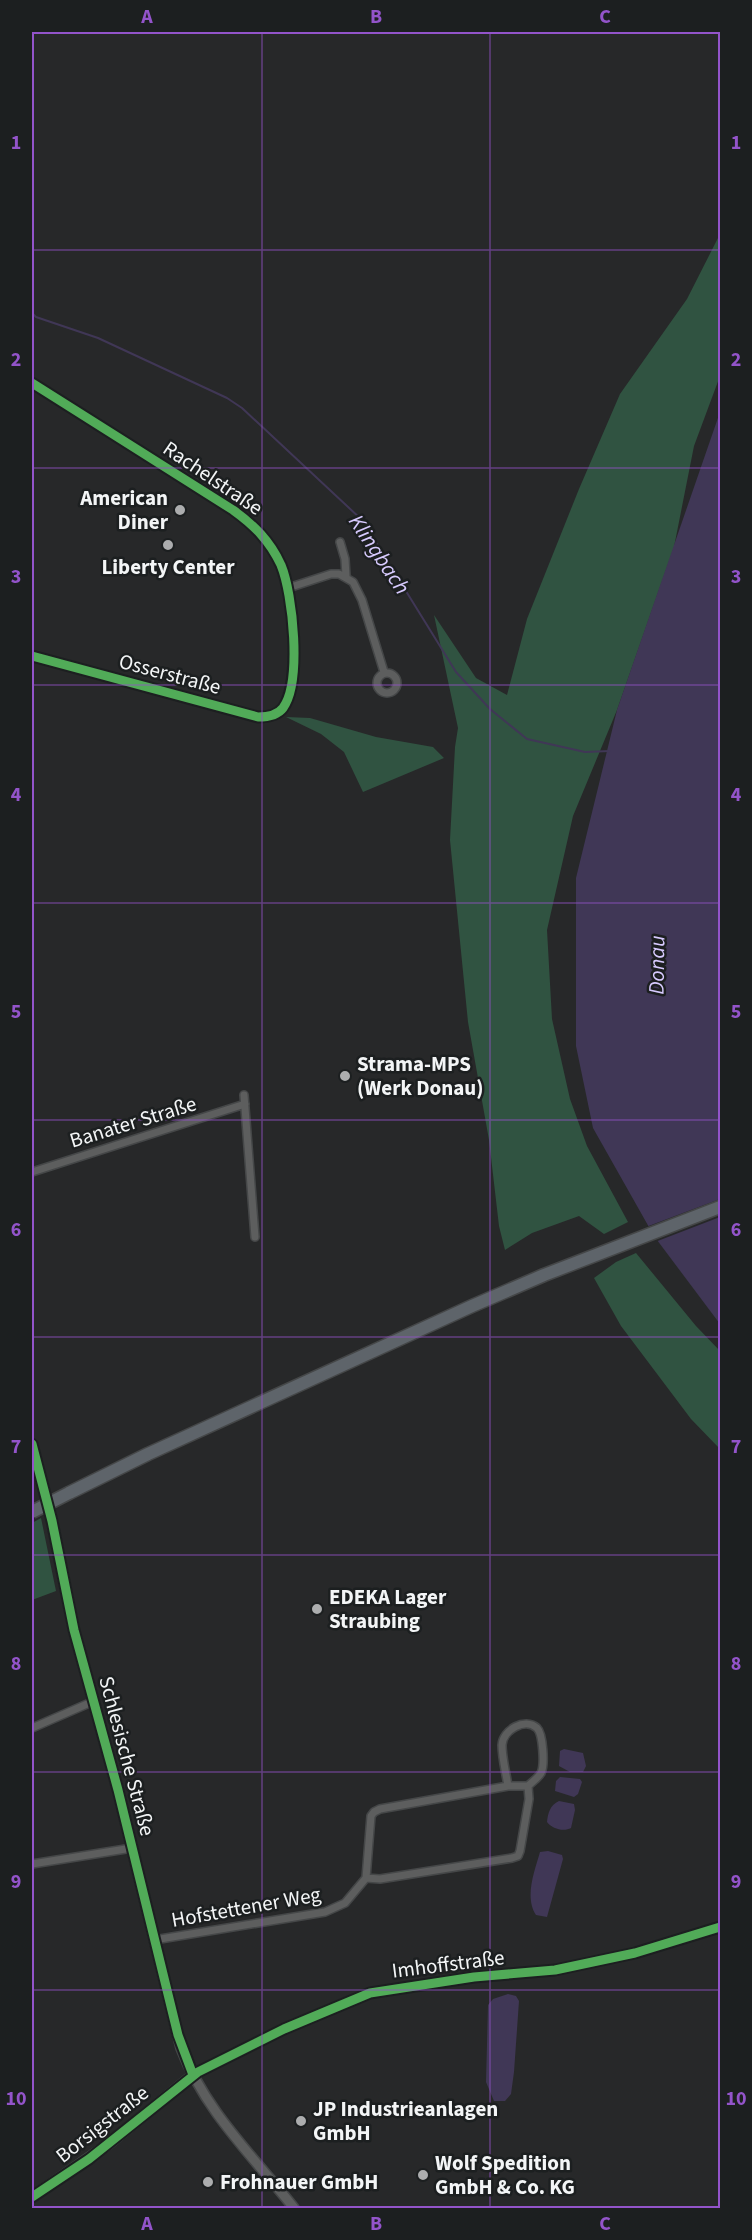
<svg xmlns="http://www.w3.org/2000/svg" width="752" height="2240" viewBox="0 0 752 2240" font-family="'Source Sans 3',sans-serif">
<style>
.green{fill:#305341}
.water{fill:#403756}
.pier{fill:#272829}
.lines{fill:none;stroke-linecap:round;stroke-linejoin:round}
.stream{stroke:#403756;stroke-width:2}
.street-casing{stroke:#454748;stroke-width:10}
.secondary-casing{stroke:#454748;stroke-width:12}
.highway-casing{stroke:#454748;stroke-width:15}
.street{stroke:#5d5e5e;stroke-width:7}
.secondary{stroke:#5d5e5e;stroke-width:9}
.highway{stroke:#5e646a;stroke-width:12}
.highway-bridge-casing{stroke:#454748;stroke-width:15;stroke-linecap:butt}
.highway-bridge{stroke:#5e646a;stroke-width:12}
.cycleway-casing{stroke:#1c1f20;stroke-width:13}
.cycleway{stroke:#51ab58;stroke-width:9}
.grid{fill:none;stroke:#9354ca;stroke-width:1.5;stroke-opacity:0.55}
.poi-dot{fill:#acadae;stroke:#1c1f20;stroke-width:2}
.labels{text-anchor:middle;stroke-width:5;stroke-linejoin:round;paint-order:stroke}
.street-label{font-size:21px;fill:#f3f5f6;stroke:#1c1f20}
.poi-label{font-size:21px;font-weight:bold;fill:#f3f5f6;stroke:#1c1f20;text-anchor:start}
.water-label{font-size:22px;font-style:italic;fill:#d7cafe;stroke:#1c1f20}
.neatline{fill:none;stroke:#9354ca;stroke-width:2}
.grid-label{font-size:20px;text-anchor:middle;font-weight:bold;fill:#9354ca}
</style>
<rect width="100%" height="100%" fill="#272829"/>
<!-- green -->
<path class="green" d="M720 234V376L694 446 674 547 617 710 573 816 547 930 552 1019 570 1099 587 1146 628 1222 604 1234 579 1216 532 1233 505 1250 499 1226 489 1140 468 1022 450 840 455 747 458 728 434 615 476 678 507 695 527 619 579 489 620 394 687 299Z
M286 717 310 718 376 737 433 747 444 758 363 792 344 752 321 734Z
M636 1253 696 1326 720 1351V1449L691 1419 621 1326 594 1278 616 1262Z
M41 1518 56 1591 32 1600V1523Z"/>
<!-- water -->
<path class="water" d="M720 412V1324L654 1236 593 1128 576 1046V878L617 710Z
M564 1749 583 1753 586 1766 583 1772H570L559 1766 560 1751Z
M560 1777 580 1779 582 1782 578 1794 574 1797 555 1791 556 1781Z
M559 1801 574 1804 575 1810 571 1828C564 1832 552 1829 547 1822 548 1813 550 1805 559 1801Z
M548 1851 562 1855 563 1859 547 1917 536 1915C524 1897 535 1870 540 1852Z
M508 1994 516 1996 519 2001 514 2072 511 2094 505 2101H494L486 2082 488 2005 493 1999Z"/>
<!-- pier -->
<path class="pier" d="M720 1199V1217L655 1242 646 1227Z"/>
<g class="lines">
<!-- stream -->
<path class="stream" d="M32 313 36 317 98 338 227 398 242 408 362 520 456 672 490 709 527 739 585 752 610 751"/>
<!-- street casing -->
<g class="street-casing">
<path id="street" d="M32 383 233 510C254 525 270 541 281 565 293 594 302 682 283 708 277 716 267 717 258 717L32 656
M340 542 345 559 346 576
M288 588 331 574H339L353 582 362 600 384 672
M377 683a10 10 0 1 1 20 0a10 10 0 1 1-20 0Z
M244 1095 255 1237
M32 1172 245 1104
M32 1728 94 1701
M508 1786C506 1773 502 1758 502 1745 503 1730 525 1717 537 1728 543 1734 545 1765 541 1773 538 1778 532 1782 528 1786
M32 1864 132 1848
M154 1940 325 1912 345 1903 366 1878 380 1879 512 1858 518 1856 520 1851 529 1799 528 1786H508L380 1809 374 1812 371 1816 366 1878
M193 2075 284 2029 370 1993 474 1977 555 1970 635 1953 720 1927"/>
</g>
<!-- secondary casing -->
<g class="secondary-casing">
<path id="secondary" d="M32 1444 52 1521 74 1630 118 1790 181 2048C205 2111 253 2156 294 2208
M32 2197 110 2143 193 2075"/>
</g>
<!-- highway casing -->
<g class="highway-casing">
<path id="highway" d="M69 1493 148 1454 472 1306 544 1275 720 1207"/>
</g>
<!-- street -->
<use href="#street" class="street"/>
<!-- secondary -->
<use href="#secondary" class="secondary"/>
<!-- highway -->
<use href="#highway" class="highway"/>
<!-- highway-bridge casing -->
<g class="highway-bridge-casing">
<path id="highway-bridge" d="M32 1512 69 1493"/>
</g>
<!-- highway-bridge -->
<use href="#highway-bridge" class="highway-bridge"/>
<!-- cycleway casing -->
<g class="cycleway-casing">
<path id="cycleway" d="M32 383 233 510C254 525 270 541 281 565 293 594 302 682 283 708 277 716 267 717 258 717L32 656
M32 1444 52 1521 74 1630 118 1790 178 2035 193 2075
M32 2197 89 2159 198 2072 284 2029 370 1993 474 1977 555 1970 635 1953 720 1927"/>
</g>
<!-- cycleway -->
<use href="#cycleway" class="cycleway"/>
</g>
<!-- grid -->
<path class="grid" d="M262 32V2208M490 32V2208M32 250H720M32 468H720M32 685H720M32 903H720M32 1120H720M32 1337H720M32 1555H720M32 1772H720M32 1990H720"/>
<!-- markers -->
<g class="poi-dot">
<circle cx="180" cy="510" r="6"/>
<circle cx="168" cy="545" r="6"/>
<circle cx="345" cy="1076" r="6"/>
<circle cx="317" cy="1609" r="6"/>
<circle cx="301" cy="2121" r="6"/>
<circle cx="423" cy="2175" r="6"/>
<circle cx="208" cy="2182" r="6"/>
</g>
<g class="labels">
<!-- street labels -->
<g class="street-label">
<text transform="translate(213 478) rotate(34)" y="7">Rachelstraße</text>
<text transform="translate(170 674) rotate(15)" y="7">Osserstraße</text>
<text transform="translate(133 1122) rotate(-17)" y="7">Banater Straße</text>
<text transform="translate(127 1756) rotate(75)" y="7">Schlesische Straße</text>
<text transform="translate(246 1907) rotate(-10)" y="7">Hofstettener Weg</text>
<text transform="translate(448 1964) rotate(-7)" y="7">Imhoffstraße</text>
<text transform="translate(102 2124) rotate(-38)" y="7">Borsigstraße</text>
</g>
<!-- poi labels -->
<g class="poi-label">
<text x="168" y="505" text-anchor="end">American<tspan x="168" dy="24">Diner</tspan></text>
<text x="168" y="574" text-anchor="middle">Liberty Center</text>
<text x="357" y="1071">Strama-MPS<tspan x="357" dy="24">(Werk Donau)</tspan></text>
<text x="329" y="1604">EDEKA Lager<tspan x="329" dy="24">Straubing</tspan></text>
<text x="313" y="2116">JP Industrieanlagen<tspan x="313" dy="24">GmbH</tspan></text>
<text x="435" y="2170">Wolf Spedition<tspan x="435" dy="24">GmbH &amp; Co. KG</tspan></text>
<text x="220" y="2189">Frohnauer GmbH</text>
</g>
<!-- water labels -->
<g class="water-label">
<text transform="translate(380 554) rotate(56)" y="8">Klingbach</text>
<text transform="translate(656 965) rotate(-89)" y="8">Donau</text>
</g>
</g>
<!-- border -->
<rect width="752" height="2240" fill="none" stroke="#1c1f20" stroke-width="66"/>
<rect x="33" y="33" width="686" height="2174" class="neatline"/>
<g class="grid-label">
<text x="147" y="23">A</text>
<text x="376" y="23">B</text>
<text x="605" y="23">C</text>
<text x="16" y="149">1</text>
<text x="736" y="149">1</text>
<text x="16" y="366">2</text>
<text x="736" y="366">2</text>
<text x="16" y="583">3</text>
<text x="736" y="583">3</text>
<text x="16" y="801">4</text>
<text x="736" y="801">4</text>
<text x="16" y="1018">5</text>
<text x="736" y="1018">5</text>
<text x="16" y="1236">6</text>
<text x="736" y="1236">6</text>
<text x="16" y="1453">7</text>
<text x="736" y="1453">7</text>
<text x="16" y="1670">8</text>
<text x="736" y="1670">8</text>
<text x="16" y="1888">9</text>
<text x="736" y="1888">9</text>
<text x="16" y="2105">10</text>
<text x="736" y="2105">10</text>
<text x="147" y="2230">A</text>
<text x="376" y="2230">B</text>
<text x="605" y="2230">C</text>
</g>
</svg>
